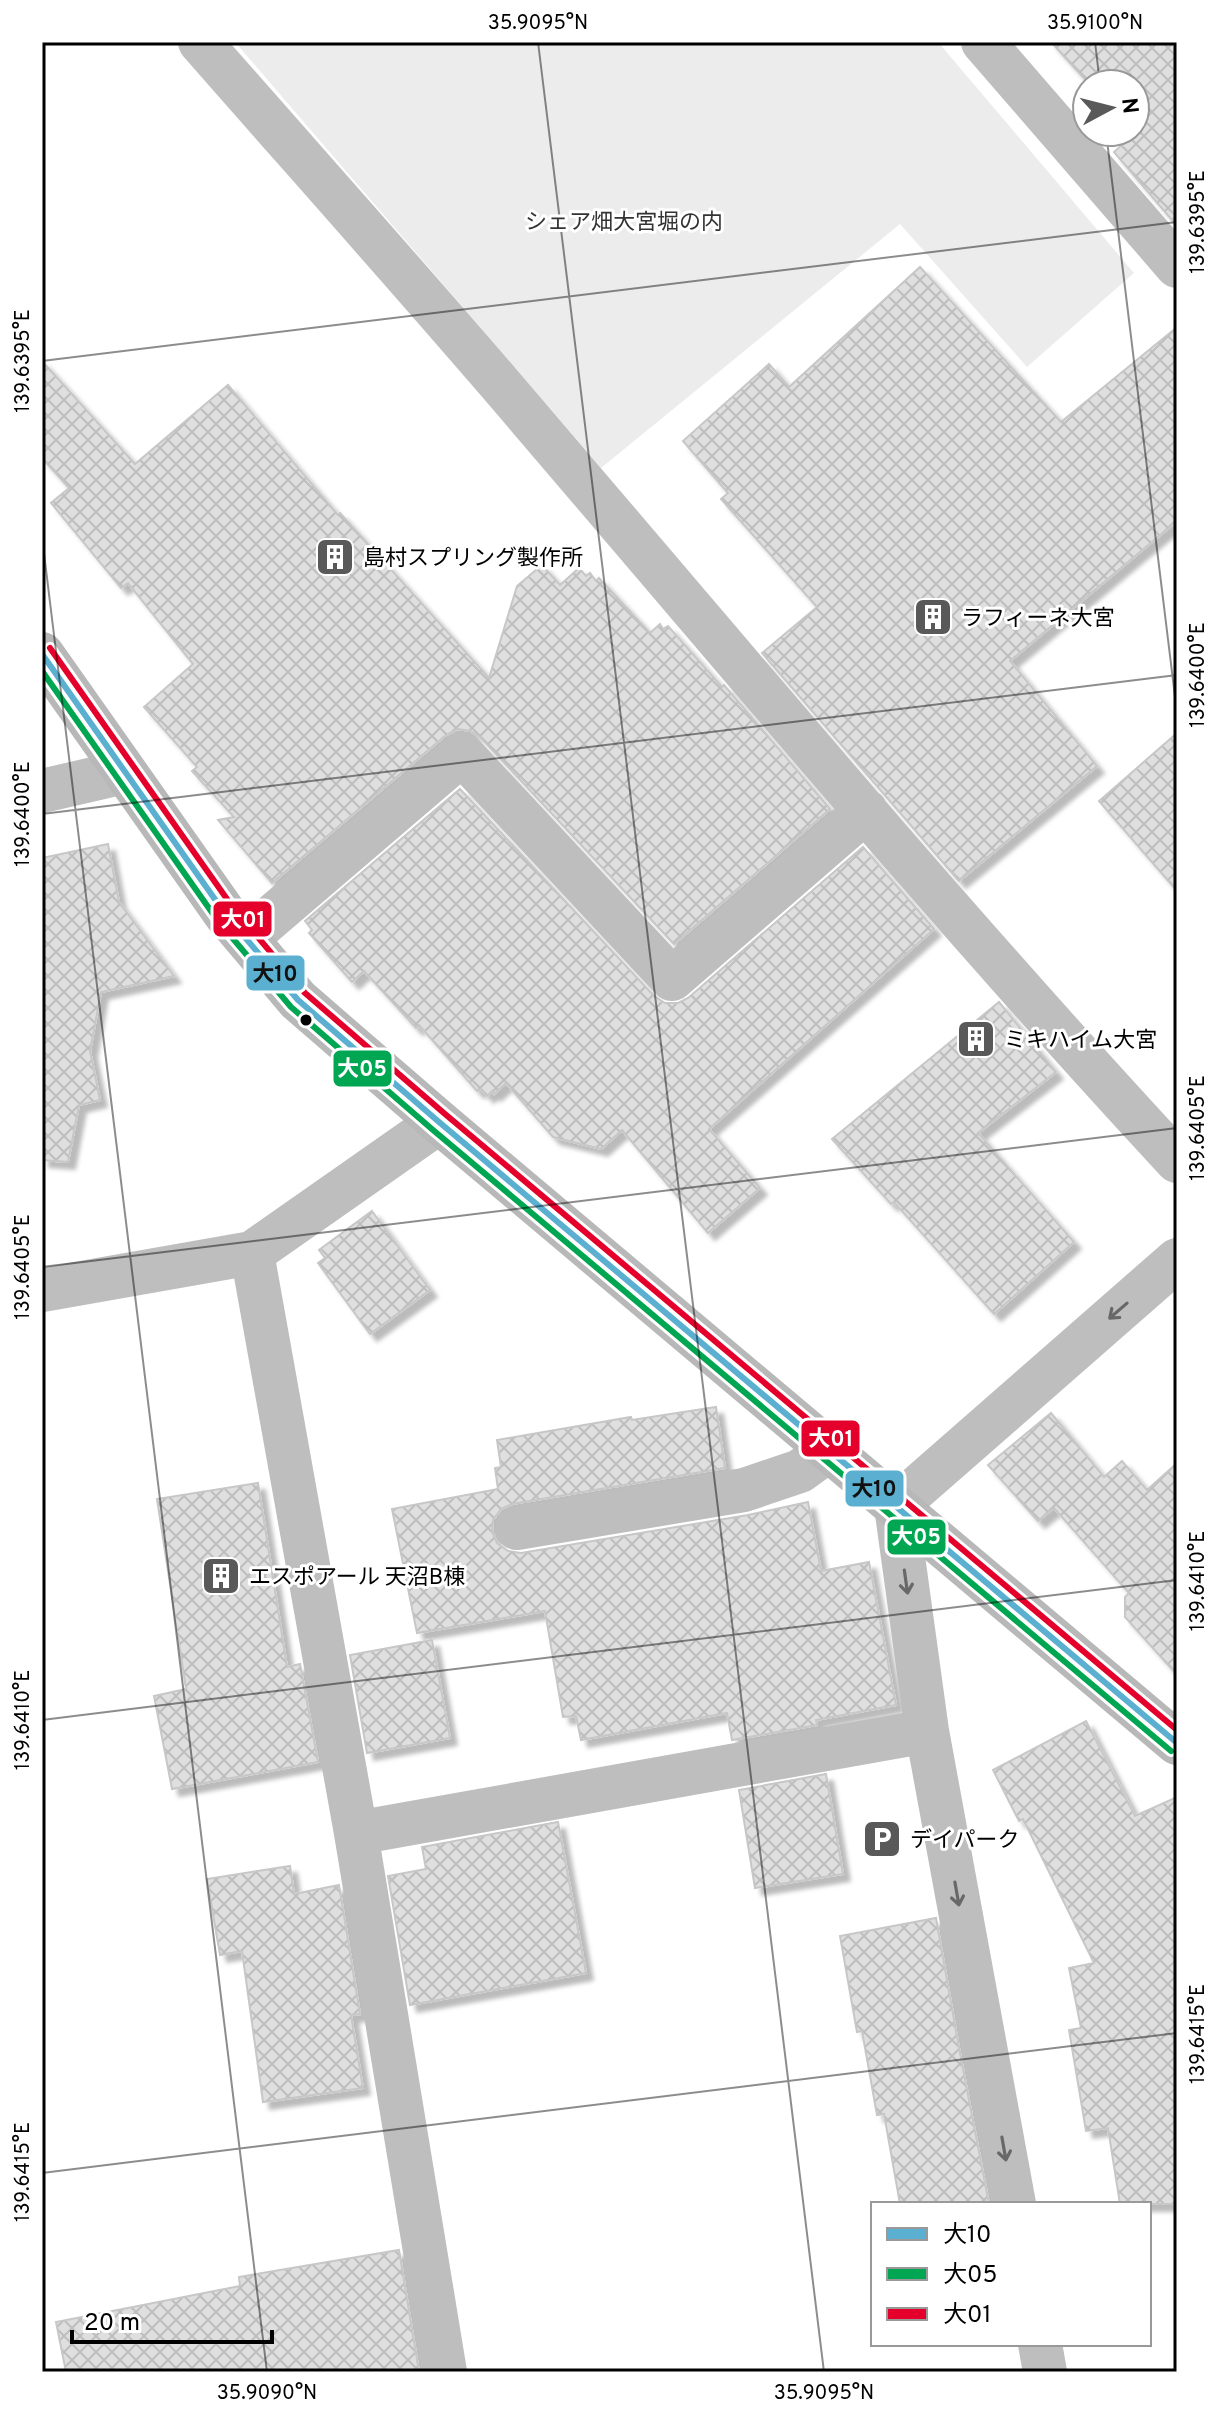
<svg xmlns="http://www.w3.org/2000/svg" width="1219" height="2414" viewBox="0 0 1219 2414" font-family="Overpass,'Noto Sans JP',sans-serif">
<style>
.garden{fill:#ececec}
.building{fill:url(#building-cross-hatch);stroke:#c7c7c7;stroke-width:2;filter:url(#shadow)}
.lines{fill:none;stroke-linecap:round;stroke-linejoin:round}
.street{stroke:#bebebe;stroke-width:44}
.secondary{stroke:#b8b8b8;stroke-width:44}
.bus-1-casing{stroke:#fff;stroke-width:12}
.bus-2-casing{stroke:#fff;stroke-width:12}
.bus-3-casing{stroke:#fff;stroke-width:12}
.bus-1{stroke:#5bb0d1;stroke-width:6}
.bus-2{stroke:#00a651;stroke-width:6}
.bus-3{stroke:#e4002b;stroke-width:6}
.oneway{stroke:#686868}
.ticks{fill:none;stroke:#000;stroke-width:2;stroke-opacity:0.45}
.bus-dot{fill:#000;stroke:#fff;stroke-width:3}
.labels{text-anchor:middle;stroke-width:6;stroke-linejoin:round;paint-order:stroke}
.park-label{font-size:22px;fill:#333;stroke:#fff}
.poi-label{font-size:22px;fill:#000;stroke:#fff;text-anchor:start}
.line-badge{stroke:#fff;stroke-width:3}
.badge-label{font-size:22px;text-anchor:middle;font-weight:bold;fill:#fff}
.pale-badge-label{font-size:22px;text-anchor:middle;font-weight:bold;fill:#111}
.neatline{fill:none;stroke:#000;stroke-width:3}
.ticks-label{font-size:20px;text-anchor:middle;fill:#000}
</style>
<defs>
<pattern id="building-cross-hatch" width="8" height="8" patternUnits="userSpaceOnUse" patternTransform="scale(2)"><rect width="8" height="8" fill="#dfdfdf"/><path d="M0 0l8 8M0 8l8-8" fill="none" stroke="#bebebe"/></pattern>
<filter id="shadow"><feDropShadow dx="7" dy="7" stdDeviation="2" flood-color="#0004"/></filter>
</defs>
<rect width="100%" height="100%" fill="#fff"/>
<!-- garden -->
<path class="garden" d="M235 42H938L1134 273 1027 367 900 224 601 468Z"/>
<!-- building -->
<path class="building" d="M1051 42H1177V226L1114 152 1134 134 1132 132H1135V84H1089Z
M920 267 1061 422 1177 327V521L1010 661 1097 766 959 881 762 653 817 607 721 499 728 493 683 441 769 364 789 387Z
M42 361 135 464 228 385 338 515 340 513 489 678 517 586 542 565 560 585 579 568 586 576 590 573 596 581 599 578 650 633 660 624 663 629 668 626 722 687 724 685 830 809 674 944 480 737 470 731 458 729 446 735 272 883 218 820 234 817 192 771 197 767 144 707 193 664 128 583 121 588 51 503 69 488 42 458Z
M1177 733V891L1099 801Z
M460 789 654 996 665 1003H678L688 998 863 847 934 929 709 1129 760 1188 708 1233 622 1130 601 1149 553 1137 506 1083 494 1094 492 1091 487 1096 481 1089 477 1091 419 1025 416 1028 364 971 352 982 309 933 312 930 305 921Z
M108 844 119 902 174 976 101 992 90 1051 100 1100 79 1105 68 1162 42 1160V858Z
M999 1002 1056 1072 978 1133 1074 1242 994 1314 894 1202 891 1204 832 1139Z
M372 1211 430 1290 370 1334 318 1263 325 1258 319 1250Z
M716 1407 725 1468 512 1504 501 1509 493 1520 492 1531 497 1543 508 1551 521 1553 748 1515 808 1502 821 1571 869 1562 896 1705 816 1720 817 1725 732 1740 727 1713 581 1740 576 1716 563 1717 545 1611 417 1633 392 1509 498 1489 495 1468 501 1467 497 1440 631 1417 632 1420Z
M1051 1413 1104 1477 1122 1461 1147 1490 1177 1463V1675L1125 1617V1597L1129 1593 1054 1508 1038 1521 988 1465Z
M258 1483 287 1667 300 1664 318 1762 172 1789 154 1696 186 1689 157 1499Z
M432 1640 450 1738 367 1753 350 1655Z
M1086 1721 1135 1816 1177 1797V2204H1120L1108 2128 1086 2131 1069 2030 1081 2028 1069 1968 1094 1963 1023 1819 1019 1821 993 1770Z
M826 1774 843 1874 755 1888 739 1790Z
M558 1822 586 1973 410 2005 388 1876 426 1869 422 1847Z
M290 1866 294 1894 339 1885 360 2014 351 2015 363 2088 263 2102 242 1951 220 1955 207 1879Z
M936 1918 959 2048 989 2204H900L884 2114 877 2115 862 2031 857 2032 840 1936Z
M399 2250 419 2372H66L56 2322 240 2286 239 2277Z"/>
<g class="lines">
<!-- street -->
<path class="street" d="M200 42C300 156 401 269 500 384 724 645 943 909 1177 1161
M983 42 1177 266
M42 791 124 772
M247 938 462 754 672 979 866 811
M252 1253 356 1833 445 2372
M42 1290 252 1253 439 1122
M517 1528 744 1490 800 1471 829 1450
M356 1833 927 1731
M1014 2204 927 1731 896 1506 1177 1260
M1040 2344 1045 2372"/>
<!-- secondary -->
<path class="secondary" d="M42 654 226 915 298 1000 439 1122 1177 1743"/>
<!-- bus-1 casing -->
<g class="bus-1-casing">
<path id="bus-1" d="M42 654 226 915 298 1000 439 1122 1177 1743"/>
</g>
<!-- bus-2 casing -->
<g class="bus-2-casing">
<path id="bus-2" d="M42 671 218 921 291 1007 433 1130 1171 1751"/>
</g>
<!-- bus-3 casing -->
<g class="bus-3-casing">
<path id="bus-3" d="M50 648 234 909 305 993 445 1114 1177 1730"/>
</g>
<!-- bus-1 -->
<use href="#bus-1" class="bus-1"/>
<!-- bus-2 -->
<use href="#bus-2" class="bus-2"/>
<!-- bus-3 -->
<use href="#bus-3" class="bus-3"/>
</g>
<!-- one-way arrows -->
<defs><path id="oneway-shaft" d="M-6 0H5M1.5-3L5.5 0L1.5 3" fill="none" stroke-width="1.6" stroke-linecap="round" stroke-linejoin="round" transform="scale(2)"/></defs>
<g class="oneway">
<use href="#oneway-shaft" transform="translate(1118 1311) rotate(139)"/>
<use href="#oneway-shaft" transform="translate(906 1582) rotate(82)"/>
<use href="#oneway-shaft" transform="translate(957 1894) rotate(80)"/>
<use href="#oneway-shaft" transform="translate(1004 2149) rotate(80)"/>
</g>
<!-- ticks -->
<path class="ticks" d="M538 42 824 2372M1095 42 1100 84M1106 132 1177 713M42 361 1177 222M42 537 267 2372M42 814 1177 675M42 1267 1177 1128M42 1720 1177 1580M42 2173 1177 2033"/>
<!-- icons -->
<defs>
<g id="building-square" transform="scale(2)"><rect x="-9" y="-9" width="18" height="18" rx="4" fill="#595959" stroke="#fff"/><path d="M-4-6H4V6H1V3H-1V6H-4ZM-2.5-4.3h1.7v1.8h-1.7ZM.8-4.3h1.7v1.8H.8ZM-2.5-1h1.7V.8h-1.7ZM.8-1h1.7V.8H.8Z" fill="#fff"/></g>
<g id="parking-square" transform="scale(2)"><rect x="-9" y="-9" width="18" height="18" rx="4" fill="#595959" stroke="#fff"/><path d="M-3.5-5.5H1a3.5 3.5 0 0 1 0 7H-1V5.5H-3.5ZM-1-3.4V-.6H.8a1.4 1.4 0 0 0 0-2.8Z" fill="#fff"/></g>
</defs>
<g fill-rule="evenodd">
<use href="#building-square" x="335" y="557"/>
<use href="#building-square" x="933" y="617"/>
<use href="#building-square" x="976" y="1039"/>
<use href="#building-square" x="221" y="1576"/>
<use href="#parking-square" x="882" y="1839"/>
</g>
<!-- markers -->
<circle class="bus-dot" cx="306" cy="1020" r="7"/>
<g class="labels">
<!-- park labels -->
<g class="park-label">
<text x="624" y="229">シェア畑大宮堀の内</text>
</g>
<!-- poi labels -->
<g class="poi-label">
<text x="363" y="565">島村スプリング製作所</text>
<text x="961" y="625">ラフィーネ大宮</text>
<text x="1004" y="1047">ミキハイム大宮</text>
<text x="249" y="1584">エスポアール 天沼B棟</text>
<text x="910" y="1847">デイパーク</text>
</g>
</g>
<g class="line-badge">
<rect x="212" y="900" width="61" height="38" rx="8" fill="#e4002b"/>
<rect x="245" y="954" width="61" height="38" rx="8" fill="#5bb0d1"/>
<rect x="332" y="1049" width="61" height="39" rx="8" fill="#00a651"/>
<rect x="800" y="1419" width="61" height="39" rx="8" fill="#e4002b"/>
<rect x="844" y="1469" width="61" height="39" rx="8" fill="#5bb0d1"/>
<rect x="886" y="1518" width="61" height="38" rx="8" fill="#00a651"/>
</g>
<g class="badge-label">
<text x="243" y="927">大01</text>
<text x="362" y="1076">大05</text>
<text x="831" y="1446">大01</text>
<text x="916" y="1544">大05</text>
</g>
<g class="pale-badge-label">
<text x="275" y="981">大10</text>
<text x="874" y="1496">大10</text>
</g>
<!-- border -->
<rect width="1219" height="2414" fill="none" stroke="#ffffff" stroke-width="88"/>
<!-- legend -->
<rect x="871" y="2202" width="280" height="144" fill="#ffffff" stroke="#999999" stroke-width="2"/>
<rect x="887" y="2228" width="40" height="12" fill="#5bb0d1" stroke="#999999" stroke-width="2"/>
<text x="943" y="2242" font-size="24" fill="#000000">大10</text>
<rect x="887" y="2268" width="40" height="12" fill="#00a651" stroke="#999999" stroke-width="2"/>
<text x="943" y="2282" font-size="24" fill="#000000">大05</text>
<rect x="887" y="2308" width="40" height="12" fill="#e4002b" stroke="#999999" stroke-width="2"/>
<text x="943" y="2322" font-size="24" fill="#000000">大01</text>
<!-- north arrow -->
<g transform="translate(1111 108) rotate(83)"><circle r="38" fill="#ffffff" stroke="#999999" stroke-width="2"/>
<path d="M0-6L14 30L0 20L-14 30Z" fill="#595959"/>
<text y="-12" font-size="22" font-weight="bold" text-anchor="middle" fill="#000000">N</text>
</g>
<!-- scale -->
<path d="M72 2330v12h200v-12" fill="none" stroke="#000000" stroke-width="4"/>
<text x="84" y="2330" font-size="24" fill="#000000" stroke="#ffffff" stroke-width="6" paint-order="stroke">20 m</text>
<rect x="44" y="44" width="1131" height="2326" class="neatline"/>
<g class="ticks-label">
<text x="538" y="29">35.9095°N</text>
<text x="1095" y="29">35.9100°N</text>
<text transform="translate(1197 222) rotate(-90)" y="7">139.6395°E</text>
<text transform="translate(22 361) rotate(-90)" y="7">139.6395°E</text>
<text transform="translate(1197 675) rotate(-90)" y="7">139.6400°E</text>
<text transform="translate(22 814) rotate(-90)" y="7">139.6400°E</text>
<text transform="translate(1197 1128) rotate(-90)" y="7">139.6405°E</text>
<text transform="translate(22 1267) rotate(-90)" y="7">139.6405°E</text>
<text transform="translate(1197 1581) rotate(-90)" y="7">139.6410°E</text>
<text transform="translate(22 1720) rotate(-90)" y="7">139.6410°E</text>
<text transform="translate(1197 2034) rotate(-90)" y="7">139.6415°E</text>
<text transform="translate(22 2172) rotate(-90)" y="7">139.6415°E</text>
<text x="267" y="2399">35.9090°N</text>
<text x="824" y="2399">35.9095°N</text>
</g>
</svg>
